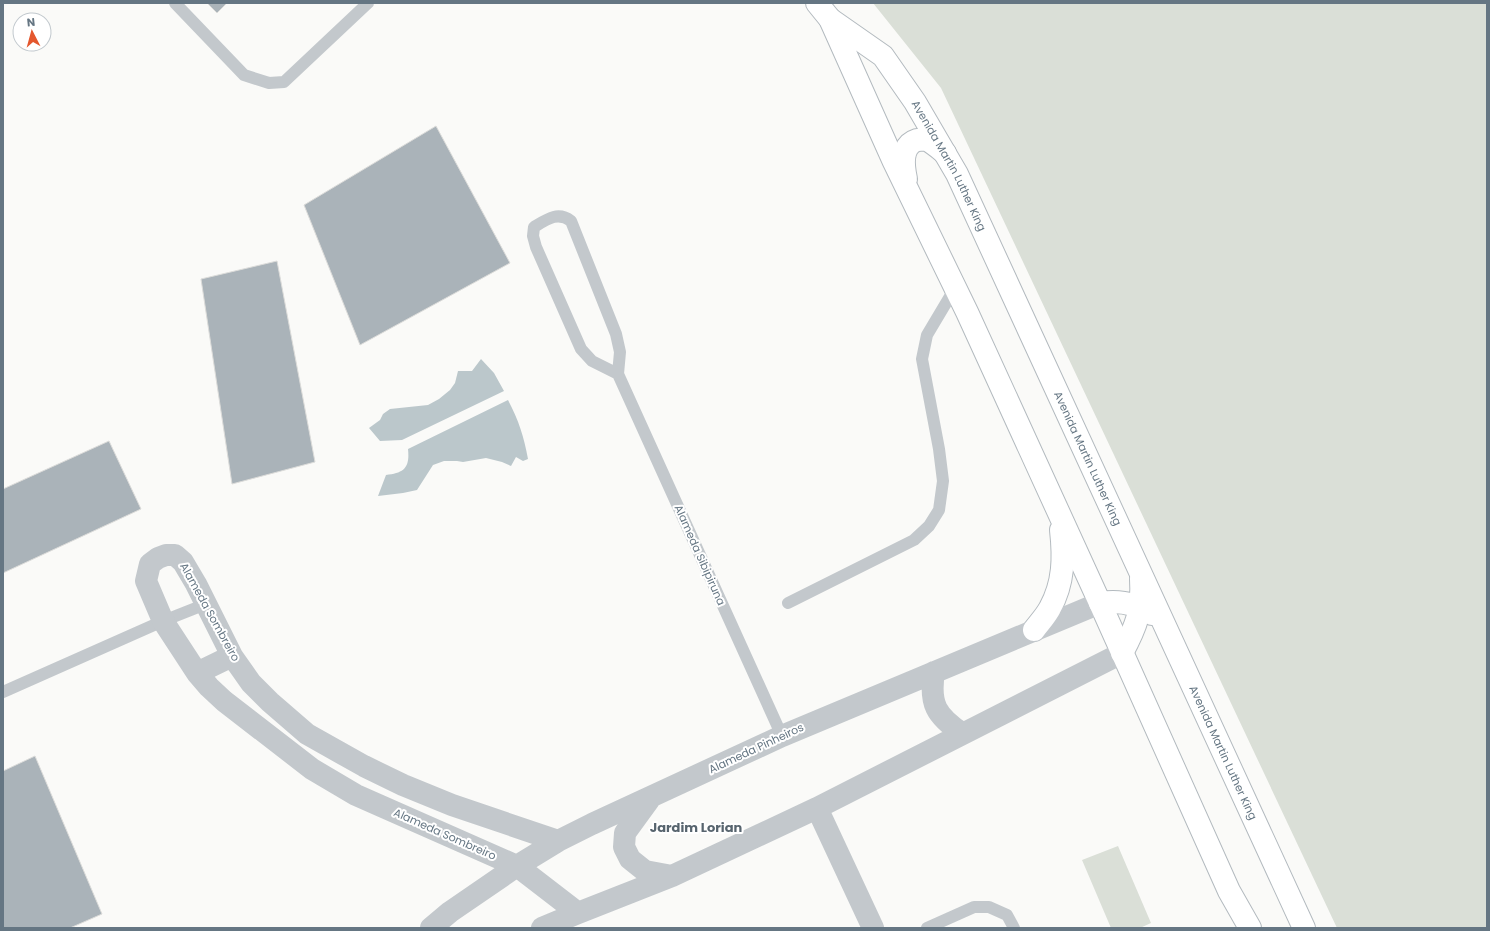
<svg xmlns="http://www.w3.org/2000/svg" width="1490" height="931" viewBox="0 0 1490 931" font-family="Poppins,sans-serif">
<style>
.green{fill:#dadfd7}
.water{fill:#bbc7cb}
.building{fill:#aab3b9;stroke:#dcdcda}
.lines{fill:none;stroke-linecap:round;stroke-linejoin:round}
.secondary-casing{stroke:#b3babf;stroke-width:24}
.lane{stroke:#c3c8cc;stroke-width:12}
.street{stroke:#c3c8cc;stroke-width:22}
.secondary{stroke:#fff;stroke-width:22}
.labels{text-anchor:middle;stroke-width:4;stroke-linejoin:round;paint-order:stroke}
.street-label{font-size:11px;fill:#657683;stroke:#fff}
.quarter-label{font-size:13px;font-weight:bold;fill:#57646e;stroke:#fff}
</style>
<rect width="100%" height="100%" fill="#fafaf8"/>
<!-- green -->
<path class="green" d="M873 3H1487V928H1337L941 88Z
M1118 846 1151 923 1140 928H1111L1082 860Z"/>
<!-- water -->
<path class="water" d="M481 359 494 373 504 391 402 440 380 441 369 428 380 420 383 414 390 409 428 405 439 399 450 390 455 383 458 371H472Z
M508 400C519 421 524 437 528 459L523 461 516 457 511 466 502 462 486 458 463 462 457 461H444L433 465 417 490 403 493 378 496 386 475C404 473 410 468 408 449Z"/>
<!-- building -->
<path class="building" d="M207 3H227L217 13Z
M436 126 510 263 360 345 304 205Z
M277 261 315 462 232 484 201 279Z
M109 441 141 509 3 573V489Z
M35 756 102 914 70 928H3V771Z"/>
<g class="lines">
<!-- secondary casing -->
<g class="secondary-casing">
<g id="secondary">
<path d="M817 3 830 19 894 162 967 312 1100 603 1229 891 1250 928"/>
<path id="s1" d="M830 19 883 56 915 102 957 174 1304 928"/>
<path d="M906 179C903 165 901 145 917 140 920 140 924 139 927 140 933 143 940 149 945 153"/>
<path d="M1100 603C1119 600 1136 603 1152 614"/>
<path d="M1034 630C1039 623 1046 616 1050 608 1064 583 1064 557 1061 530"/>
<path d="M1122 653C1136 627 1143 609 1141 579"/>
</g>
</g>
<!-- lane -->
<path class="lane" d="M175 3 244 75 269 83 284 82 368 3
M618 374 592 361 581 349 536 247 533 236 534 227C547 219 558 211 571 221L616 334 620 352 618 374 782 736
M788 603 914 540 929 526 939 510 943 481 939 449 922 359 927 335 955 288
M3 692 163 621 206 604
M927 928 974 907H989L1007 915 1014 928"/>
<!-- street -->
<path class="street" d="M934 672C929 704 936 716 963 734
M197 673 232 656
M649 800 625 833 624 847 630 859 645 871 672 876
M817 808 873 928
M558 841 452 805 403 785 364 766 307 734 270 702 251 683 232 656 196 584 183 562 175 555H166L158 558 150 564 146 581 163 621 197 673 209 687 224 701 312 769 356 795 517 866 578 913
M431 928 450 912 517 866 558 841 592 824 782 736 1100 603
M542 928 578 913 672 876 817 808 1122 653"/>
<!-- secondary -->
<use href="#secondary" class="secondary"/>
</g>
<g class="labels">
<!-- street labels -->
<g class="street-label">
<text dy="4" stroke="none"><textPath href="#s1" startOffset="193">Avenida Martin Luther King</textPath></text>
<text dy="4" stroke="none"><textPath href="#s1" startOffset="517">Avenida Martin Luther King</textPath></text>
<text transform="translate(700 555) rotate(66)" y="4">Alameda Sibipiruna</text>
<text transform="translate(210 612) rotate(61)" y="4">Alameda Sombreiro</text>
<text transform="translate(756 748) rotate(-25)" y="4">Alameda Pinheiros</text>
<text dy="4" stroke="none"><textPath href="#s1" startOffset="841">Avenida Martin Luther King</textPath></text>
<text transform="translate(445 834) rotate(24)" y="4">Alameda Sombreiro</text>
</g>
<!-- quarter labels -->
<g class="quarter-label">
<text x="696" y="832">Jardim Lorian</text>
</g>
</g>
<!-- border -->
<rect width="1490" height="931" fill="none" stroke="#657683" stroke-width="8"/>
<!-- north arrow -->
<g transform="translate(32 32) rotate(354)"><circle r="19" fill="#ffffff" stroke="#c1c8cd"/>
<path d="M0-3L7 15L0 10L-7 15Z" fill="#e4572e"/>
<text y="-6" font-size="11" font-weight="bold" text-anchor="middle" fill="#657683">N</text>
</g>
</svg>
